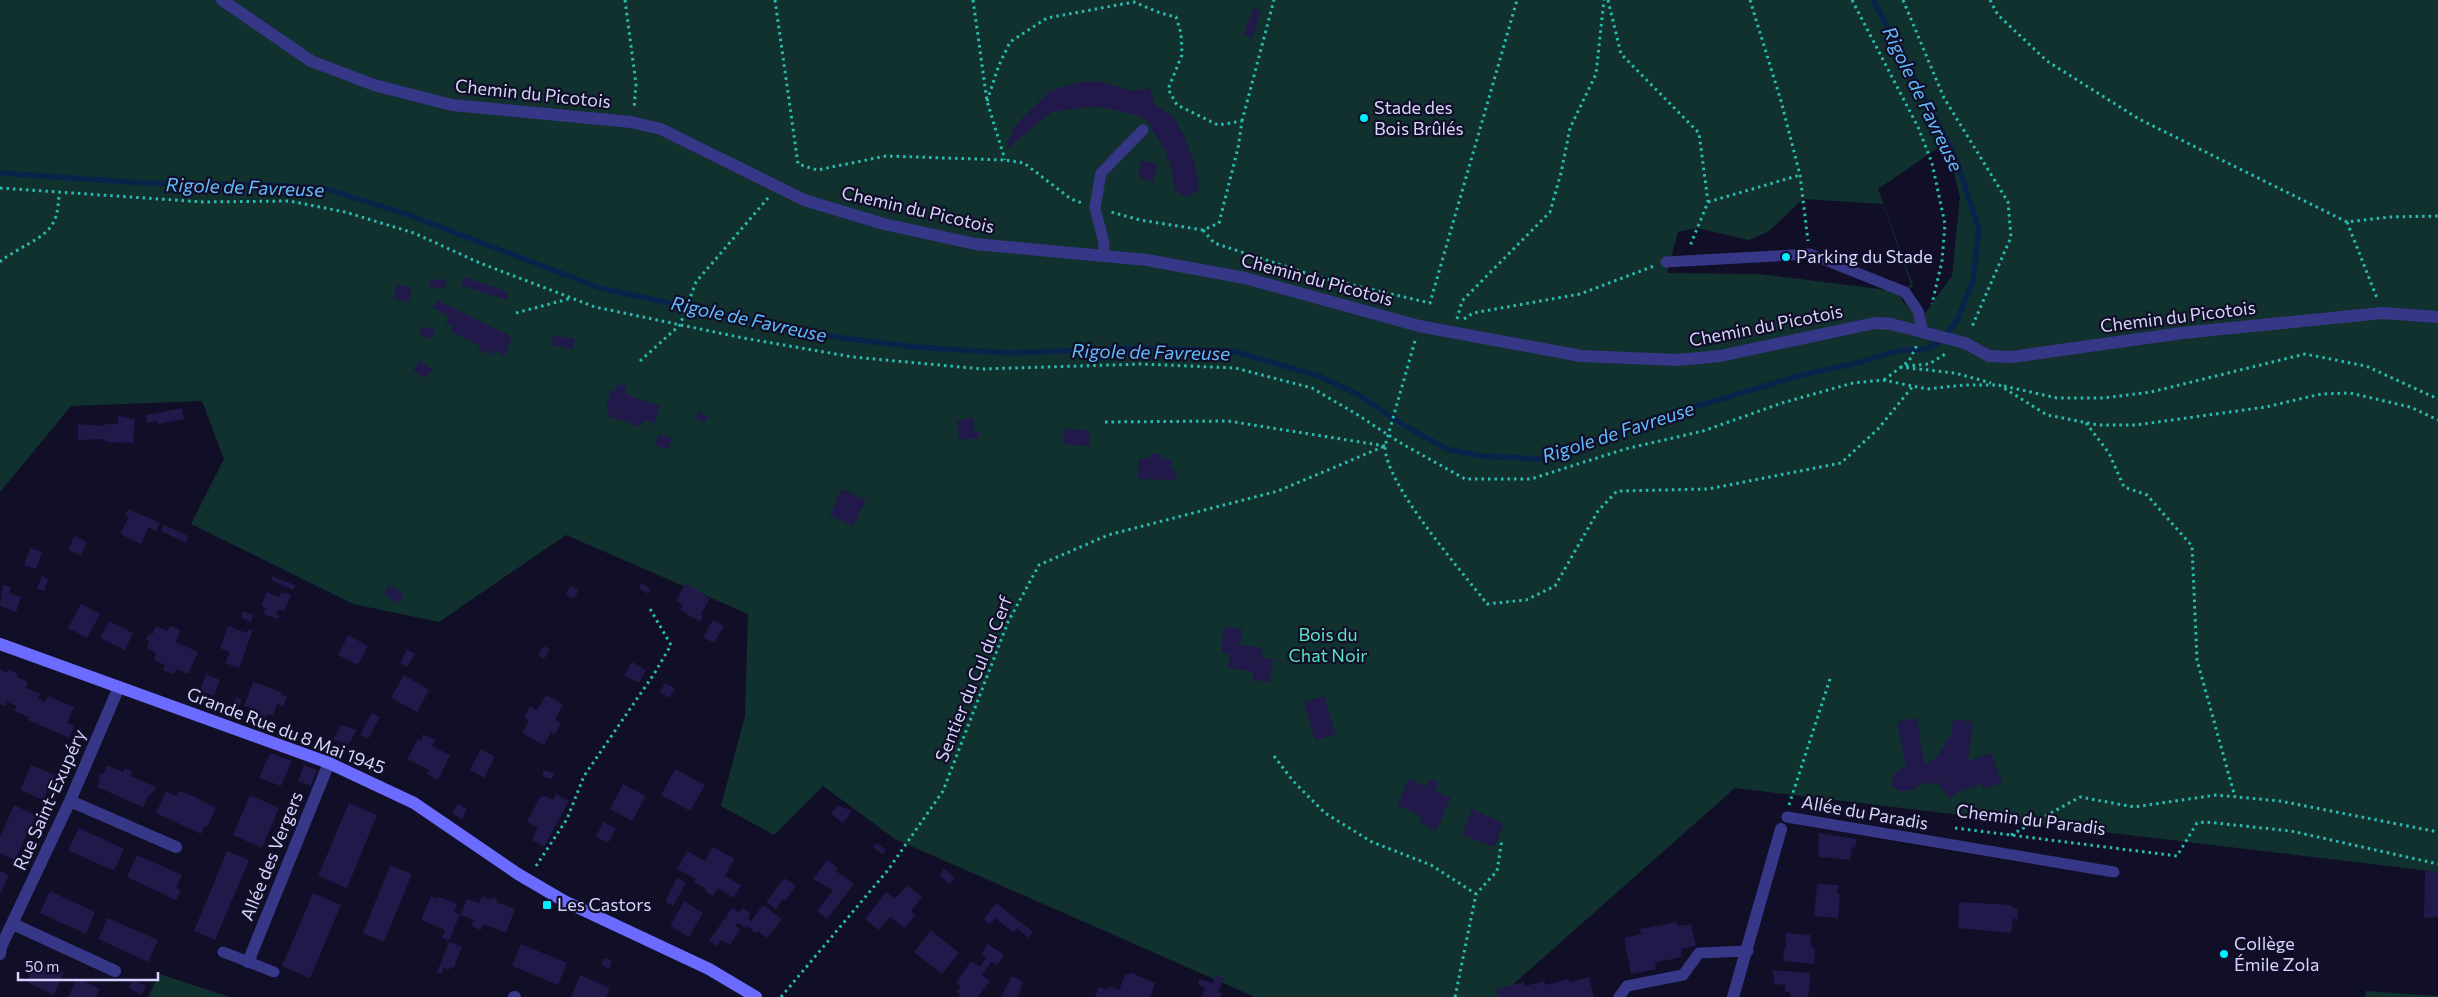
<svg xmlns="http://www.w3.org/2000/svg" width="2438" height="997" viewBox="0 0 2438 997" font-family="Commissioner,sans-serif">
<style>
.green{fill:#11312f;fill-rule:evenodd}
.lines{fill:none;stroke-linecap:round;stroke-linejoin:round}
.stream{stroke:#0a234a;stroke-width:5.5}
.building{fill:#211949}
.path{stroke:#29bdb0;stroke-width:3;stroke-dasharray:2.5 4;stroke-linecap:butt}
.lane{stroke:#373788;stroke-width:11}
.street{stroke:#373788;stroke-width:12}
.secondary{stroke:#6b6cff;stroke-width:12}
.poi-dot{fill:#00edff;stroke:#110e27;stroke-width:2}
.labels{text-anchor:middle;stroke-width:4.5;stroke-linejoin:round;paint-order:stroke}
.street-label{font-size:18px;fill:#d7d4ff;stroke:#110e27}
.poi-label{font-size:18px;fill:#d7d4ff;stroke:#110e27;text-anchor:start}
.park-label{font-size:18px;fill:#59e5be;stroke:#110e27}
.water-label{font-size:19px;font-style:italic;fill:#62bbff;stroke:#110e27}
</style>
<rect width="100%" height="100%" fill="#110e27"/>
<!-- green -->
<path class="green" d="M0 0H2438V872L1735 788 1499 997H1255L895 839 823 786 774 835 721 806 745 716 748 614 566 535 439 622 353 604 191 524 224 459 202 401 71 406 0 492ZM1941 146 1951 161 1960 197 1952 276 1920 320 1901 299 1913 285 1878 189ZM1803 199 1883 204 1911 284 1904 292 1759 274 1667 273 1678 232 1697 228 1748 240 1768 232Z
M159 974 230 997H148Z
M2366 991 2438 996V997H2365Z"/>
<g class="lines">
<!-- stream -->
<path class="stream" d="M0 173 146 183 271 185 327 189 409 215 600 288 812 334 915 347 1011 353 1139 348 1233 351 1319 376 1359 395 1405 426 1447 449 1480 456 1539 459 1684 410 1802 375 1861 362 1896 351 1926 349 1941 341 1957 320 1973 281 1979 229 1955 156 1873 0"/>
</g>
<!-- building -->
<path class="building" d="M1253 8 1261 11 1252 38 1244 34Z
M1097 81 1132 91 1150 88 1154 104 1173 116 1185 138 1195 164 1199 189 1196 192 1186 197 1175 190 1171 167 1165 151 1147 121 1138 116 1108 108 1089 107 1052 112 1006 149 1014 128 1022 118 1050 91 1079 82Z
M1141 160 1157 164 1153 182 1138 177Z
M464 277 508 292 506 300 461 285Z
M430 279 446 280V288L430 287Z
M398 284 412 288 408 302 393 298Z
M437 300 512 337 504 356 494 351 492 355 478 349 480 345 451 332 453 327 446 323 449 316 433 308Z
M423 326 436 331 432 339 419 334Z
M553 335 575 339 573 349 552 345Z
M419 361 432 369 425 378 413 371Z
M617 384 627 387 625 394 660 406 654 423 644 420 641 427 607 416 609 409 606 407 611 390 615 391Z
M182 408 184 419 158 424 157 421 147 423 146 415Z
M699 412 708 416 705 423 695 418Z
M118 416 135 419 133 443 105 442V439L78 440V424L105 426V424H118Z
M974 418V431H979V438L959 440 957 420Z
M1064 429 1089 430V446L1064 444Z
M658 434 672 438 668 449 655 445Z
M1150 454H1161V459H1171V470L1177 471 1176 480 1138 479 1139 458 1150 459Z
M842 489 866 500 853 526 830 515Z
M128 509 160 523 156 531 149 527 141 544 120 534 129 517 125 515Z
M164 525 188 536 186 543 161 531Z
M74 536 87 542 81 556 68 550Z
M30 548 42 552 36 569 24 565Z
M42 576 48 579 44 591 37 589Z
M272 576 295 585 293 590 271 580Z
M642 583 651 590 648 594 639 588Z
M686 583 710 599 701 614 703 616 700 622 680 610 683 605 676 600Z
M3 585 11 587 9 593 21 597 16 612 0 606Z
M389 585 404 593 399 603 384 595Z
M570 586 579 590 574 599 566 595Z
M267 592 279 597 280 593 283 594 284 592 291 595 284 611 278 609 276 614 280 616 278 619 263 614 266 608 261 606Z
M81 604 100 614 87 638 68 628Z
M243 611 253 615 251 622 241 618Z
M713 620 724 626 714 643 703 637Z
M109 621 133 633 125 650 100 638Z
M156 626 167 631 171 626 180 630 176 642 198 652 188 674 176 669 174 674 163 670 165 665 154 660 156 653 147 648 149 641 146 640 149 634 152 635Z
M228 626 247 633 249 629 253 630 239 668 225 663 230 652 220 648Z
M1224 627 1242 629 1240 645 1262 648 1261 658 1273 659 1270 682 1252 680 1254 672 1228 668 1230 654 1221 653Z
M348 635 368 646 358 665 338 655Z
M544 646 550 649 544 659 538 655Z
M407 650 415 654 407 667 400 663Z
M632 662 646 670 639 683 624 676Z
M0 669 7 673 8 669 18 674 17 677 28 682 26 688 40 694 38 698 45 702 48 696 74 707 67 723 74 726 69 738 28 720 29 717 14 711 17 706 7 702 5 706 0 704Z
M206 674 220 680 214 696 200 691Z
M404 675 429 690 417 712 391 698Z
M253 682 281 692 280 694 287 697 283 706 277 704 273 716 267 714 266 717 259 714 260 711 244 706Z
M665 683 675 688 670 698 660 692Z
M546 695 563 704 555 720 561 723 555 734 551 732 544 745 522 733 529 720 524 718 530 706 537 710Z
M1324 696 1336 734 1315 740 1304 702Z
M236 697 242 700 235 714 229 711Z
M372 713 380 717 368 739 360 735Z
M1917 718 1924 764 1936 758 1952 732 1953 719 1973 722 1968 761 1991 753 2002 783 1983 789 1981 784 1957 793 1950 799 1937 782 1927 785 1922 782 1915 789 1908 791H1899L1891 785 1895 773 1906 766 1897 722Z
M341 725 357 730 349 744 333 740Z
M423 734 435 740 432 746 450 755 438 780 427 774 429 770 407 759 418 739 421 740Z
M481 749 495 757 484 778 470 770Z
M270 753 292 761 281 786 259 778Z
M31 765 55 775 43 800 20 790Z
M107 765 123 772 125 768 132 772 130 776 156 787 152 794 150 793 143 807 97 787 101 780 98 779 100 773 103 774Z
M304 765 317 770 311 786 298 781Z
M675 769 705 785 690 811 661 795Z
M543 770 554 773 552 779 543 777Z
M1409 779 1426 787 1430 779 1439 783 1435 791 1451 798 1436 831 1420 822 1421 816 1397 805Z
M623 784 646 796 632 821 610 809Z
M166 791 176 796 179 791 191 795 216 808 207 827 204 826 201 834 156 813Z
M556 794 569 801 544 847 532 840 538 828 527 822 540 797 544 796 553 800Z
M250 795 279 808 262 848 233 835Z
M349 803 377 815 347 888 318 876Z
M458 804 467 809 462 819 452 813Z
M14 805 36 815 15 860 0 853V837Z
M838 805 852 811 843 823 831 814Z
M1472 809 1504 824 1494 847 1462 835Z
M603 822 616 828 608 843 596 837Z
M79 828 124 849 114 871 68 850Z
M1819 833 1857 839 1855 848 1852 847 1850 860 1820 857 1818 854Z
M877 843 886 850 882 854 873 847Z
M713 847 735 859 725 876 741 885 734 898 718 888 713 896 705 891 706 889 694 882 696 879 677 869 687 851 705 861Z
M227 851 249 860 215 940 194 931Z
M137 855 182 875 176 888 181 890 176 900 127 877Z
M827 860 838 868 836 871 854 884 827 919 817 911 833 890 813 879Z
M390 865 412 874 384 942 363 933Z
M944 869 955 878 950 884 939 875Z
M2425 870 2438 872V917L2424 918Z
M0 871 9 875 0 894Z
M677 878 686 883 673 906 665 902Z
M784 878 796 886 785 901 783 899 776 909 766 902Z
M1817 884 1838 885 1837 894H1840L1838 918 1814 916Z
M907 885 922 897 911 911 915 915 905 928 890 917 879 930 865 919 886 892 895 899Z
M50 891 95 912 86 934 40 913Z
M313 893 341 905 310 978 282 966Z
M431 896 438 899 439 897 457 904 454 912 460 914 449 941 442 938 445 930 421 920Z
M482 896 491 900 492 897 497 899 496 902 515 909 506 933 483 924 481 930 471 926 474 920 460 915 467 899 479 903Z
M684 901 703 913 689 937 670 926Z
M1959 902 2012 905 2013 908 2018 909V919H2013L2011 933 1958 928Z
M996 903 1033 932 1029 938 1017 928 1014 933 995 918 990 924 984 919Z
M763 905 782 919 767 938 758 931 756 933 747 926 746 928 737 923 735 926 740 929 730 945 721 940 717 946 709 941 732 908 739 913 742 908 751 914 748 919 751 921Z
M108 918 158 940 148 962 98 939Z
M1676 922 1678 926 1691 924 1696 946 1681 949V957L1655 963 1656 969 1631 974 1624 938 1641 934 1640 929Z
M931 930 959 953 942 974 914 952Z
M1785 933 1811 935 1810 944 1815 950 1814 964 1783 961 1784 949H1786Z
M449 942 462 947 454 968 450 967 449 970 443 968 441 974 437 972Z
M521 944 567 963 558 985 512 966Z
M988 944 1004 955 997 965 991 962 982 975 990 981 978 997H958L960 994 957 992 961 986 956 983 971 961 980 967 986 958 981 954Z
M604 958 612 961 609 969 601 965Z
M37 960 64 972 54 995 27 982Z
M1773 970 1811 973 1808 997H1790V992H1785V985L1774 984Z
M1132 973 1155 983 1150 997H1095L1099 987 1107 990 1108 986 1119 990 1125 975Z
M580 975 610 988 606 997H571Z
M1216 975 1224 978 1218 992 1222 993 1220 997H1202L1205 988 1198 984 1199 979 1212 983Z
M1012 976 1023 982 1020 989 1021 990 1017 997H1001Z
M1589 977 1594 997H1498L1496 989 1524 982 1525 986 1544 981 1546 985 1568 979 1570 982Z
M77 978 100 989 96 997H68Z
M133 980 146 986 142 995 129 988Z"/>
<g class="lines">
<!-- path -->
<path class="path" d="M625 0 636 84 634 109
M775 0 798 164 817 170 886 156 1005 160 1024 163 1071 199 1082 203
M973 0 987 101 1005 160
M1608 0 1621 54 1699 133 1708 202 1690 246
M1750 0 1781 101 1800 175 1808 241
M1852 0 1918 127 1932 163 1945 224 1942 261 1932 304
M1903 0 1944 98 2008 202 2011 237 1971 329
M1990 0 1998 15 2047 61 2139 119 2347 222 2390 217 2438 216
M987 101 999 65 1010 42 1047 18 1134 2 1160 13 1176 17 1181 33 1182 55 1168 89 1177 105 1218 125 1242 121 1238 148 1219 223 1203 230 1140 220 1111 212
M1242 121 1274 0
M0 188 203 202 289 201 345 212 414 233 480 263 595 307 743 338 853 357 982 369 1142 364 1235 368 1312 388 1358 415 1399 442 1465 479H1531L1625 449 1703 431 1782 403 1853 383 1883 380 1927 389 1964 385H1999L2047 415 2099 425H2136L2266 407 2321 394 2350 393 2410 407 2438 420
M1708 202 1800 175
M2347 222 2377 298
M1203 230 1214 243 1318 277 1430 303 1517 0
M0 262C4 257 11 255 16 251 47 233 58 230 59 193
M516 313 572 298
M1457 319 1462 301 1550 212 1561 173 1570 128 1596 74 1604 0
M1464 319 1473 313 1580 294 1654 266
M1415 341 1385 446C1385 485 1462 571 1487 604L1526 600 1555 586 1598 511 1617 491 1708 489 1841 463 1878 429 1913 386
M640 361 680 325 696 282 768 198
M1906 366 1929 364 1947 353
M1900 367 1955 373 1991 383
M1884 380 1909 361 1917 345
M2004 386 2057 398H2104L2151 392 2305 354 2366 366 2438 399
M1105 422 1228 421 1385 446
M2086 423 2109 453 2124 487 2147 495 2192 546 2197 660 2235 797
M1274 756 1293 781 1325 813 1372 842 1431 865 1476 894
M1789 805 1830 679
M1955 828 2177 856 2197 823 2206 822 2291 831 2438 864
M2011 835 2080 797 2134 807 2216 795 2280 801 2438 832
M536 866 567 819 584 776 654 674 671 645 649 607
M781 997 888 870 943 791 1008 622 1039 565 1108 535 1278 491 1385 446
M1455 997 1476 894 1497 871 1502 839"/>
<!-- lane -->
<path class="lane" d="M1104 256V243L1095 208 1101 173 1143 130
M1666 262 1810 254 1905 292 1918 311 1923 333
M1787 817 2114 872
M223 952 274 972
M1619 997 1627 986 1683 975 1699 953 1748 951"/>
<!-- street -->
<path class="street" d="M222 0 311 61 374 85 452 105 631 122 661 129 804 200 884 224 975 244 1147 260 1245 278 1419 326 1581 356 1678 360 1720 356 1875 323 1891 324 1965 343 1989 356 2012 357 2182 333 2382 313 2438 317
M70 801 176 847
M13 924 115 971
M0 954 1 947 70 801 119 687
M248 962 329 763
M514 997H515
M1733 997 1781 829"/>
<!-- secondary -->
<path class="secondary" d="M0 644 329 763 414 803 518 874 564 901 709 969 756 997"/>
</g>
<!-- markers -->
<g class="poi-dot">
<circle cx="1364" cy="118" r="5"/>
<circle cx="1786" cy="257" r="5"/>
<rect x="542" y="900" width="10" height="10" rx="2.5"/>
<circle cx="2224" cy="954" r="5"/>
</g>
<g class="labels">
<!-- street labels -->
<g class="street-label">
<text transform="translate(533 94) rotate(6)" y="6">Chemin du Picotois</text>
<text transform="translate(918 210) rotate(13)" y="6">Chemin du Picotois</text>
<text transform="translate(1317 280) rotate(15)" y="6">Chemin du Picotois</text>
<text transform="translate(2178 317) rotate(-7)" y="6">Chemin du Picotois</text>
<text transform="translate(1766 326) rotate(-11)" y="6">Chemin du Picotois</text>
<text transform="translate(974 679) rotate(-68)" y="6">Sentier du Cul du Cerf</text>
<text transform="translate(286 731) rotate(21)" y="6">Grande Rue du 8 Mai 1945</text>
<text transform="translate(50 800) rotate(-66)" y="6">Rue Saint-Exupéry</text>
<text transform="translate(1865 813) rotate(10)" y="6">Allée du Paradis</text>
<text transform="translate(2031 820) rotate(7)" y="6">Chemin du Paradis</text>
<text transform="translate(272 856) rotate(-68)" y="6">Allée des Vergers</text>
</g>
<!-- poi labels -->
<g class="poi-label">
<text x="1374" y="114">Stade des<tspan x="1374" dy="21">Bois Brûlés</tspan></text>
<text x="1796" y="263">Parking du Stade</text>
<text x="557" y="911">Les Castors</text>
<text x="2234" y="950">Collège<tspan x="2234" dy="21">Émile Zola</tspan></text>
</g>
<!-- park labels -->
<g class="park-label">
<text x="1328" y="641">Bois du<tspan x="1328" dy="21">Chat Noir</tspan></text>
</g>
<!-- water labels -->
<g class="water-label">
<text transform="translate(1923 99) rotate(64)" y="7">Rigole de Favreuse</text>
<text transform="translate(245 187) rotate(2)" y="7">Rigole de Favreuse</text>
<text transform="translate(749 319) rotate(12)" y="7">Rigole de Favreuse</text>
<text transform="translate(1151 352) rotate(1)" y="7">Rigole de Favreuse</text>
<text transform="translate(1618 432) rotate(-18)" y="7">Rigole de Favreuse</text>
</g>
</g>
<!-- scale -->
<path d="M18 972v8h140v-8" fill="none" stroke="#d7d4ff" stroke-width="2.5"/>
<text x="25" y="972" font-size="15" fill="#d7d4ff" stroke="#110e27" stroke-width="4" paint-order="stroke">50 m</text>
</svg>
